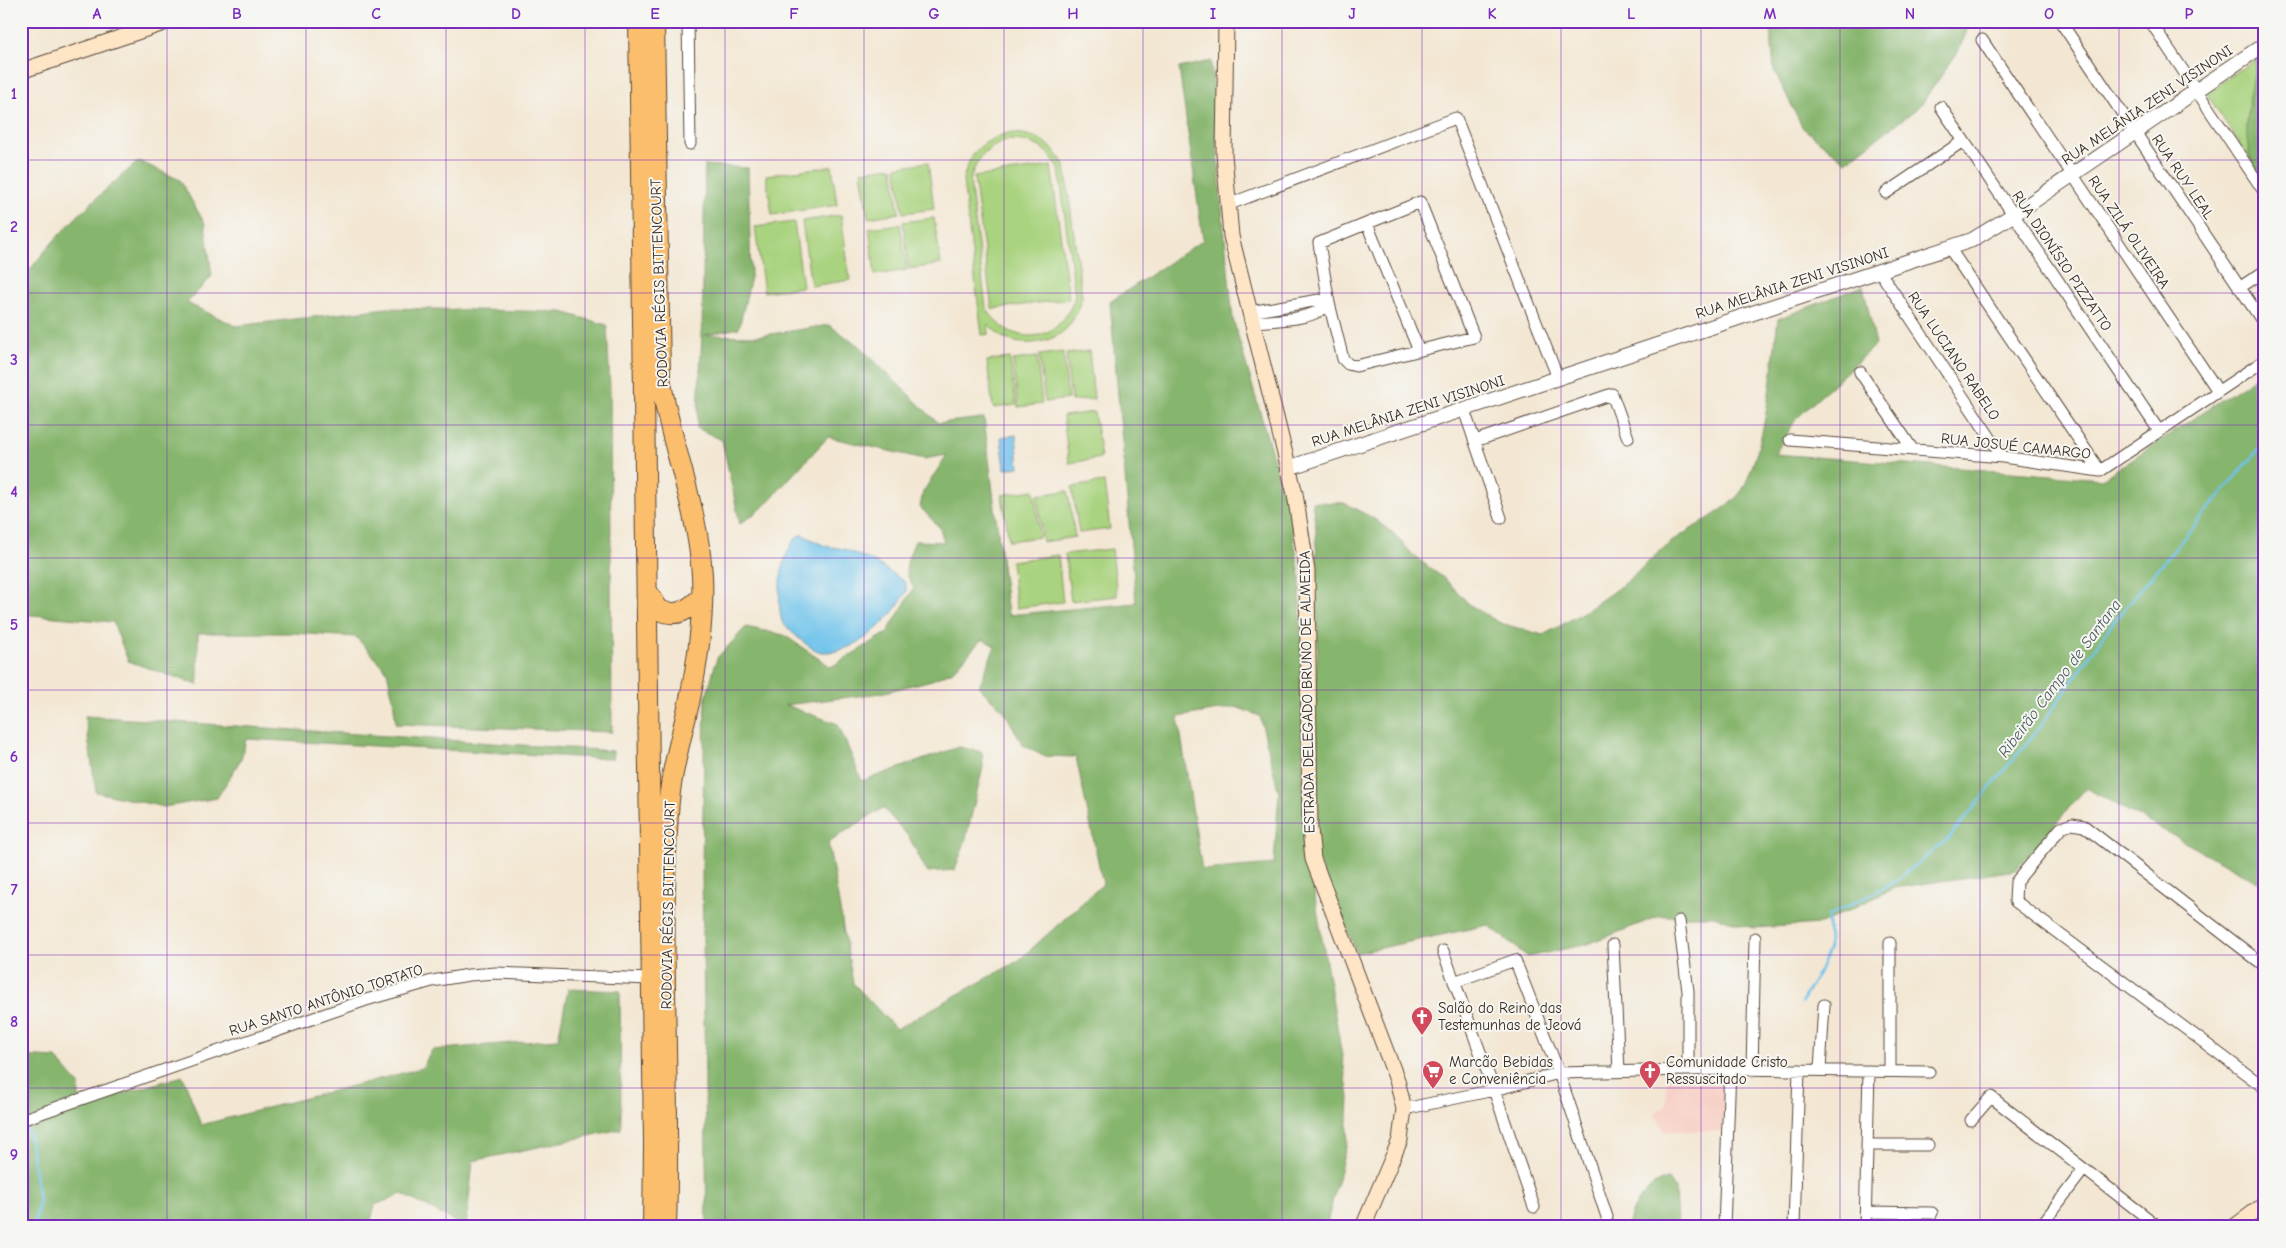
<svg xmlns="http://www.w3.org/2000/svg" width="2286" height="1248" viewBox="0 0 2286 1248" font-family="'Comic Neue',sans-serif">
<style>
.built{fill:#f7d1c8}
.green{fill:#a9d37e;stroke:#727e4e;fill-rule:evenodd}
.forest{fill:#86b56d;stroke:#607046;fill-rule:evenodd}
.water{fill:#6ec3eb;stroke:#547684}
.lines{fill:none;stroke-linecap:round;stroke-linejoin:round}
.stream{stroke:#6ec3eb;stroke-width:2.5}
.minor-casing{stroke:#574639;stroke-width:13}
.tertiary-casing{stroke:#574639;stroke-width:16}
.secondary-casing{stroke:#574639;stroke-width:17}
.motorway-casing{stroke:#574639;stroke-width:22}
.minor{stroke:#fff;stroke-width:11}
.tertiary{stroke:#fff;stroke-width:14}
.secondary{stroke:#fde5c5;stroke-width:15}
.motorway{stroke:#fabe6d;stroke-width:20}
.grid{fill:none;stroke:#7b2cbf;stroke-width:1;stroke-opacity:0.55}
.labels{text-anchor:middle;stroke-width:4;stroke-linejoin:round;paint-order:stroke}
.street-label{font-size:15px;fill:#3b2a1e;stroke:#f6f6f2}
.poi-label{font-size:15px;fill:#3b2a1e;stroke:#f6f6f2;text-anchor:start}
.water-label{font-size:16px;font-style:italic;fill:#4a585c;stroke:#f6f6f2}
.neatline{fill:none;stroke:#7b2cbf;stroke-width:2}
.grid-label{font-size:16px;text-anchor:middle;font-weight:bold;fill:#7b2cbf}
</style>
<rect width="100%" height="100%" fill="#f6f6f2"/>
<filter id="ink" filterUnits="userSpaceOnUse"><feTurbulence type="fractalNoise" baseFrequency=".02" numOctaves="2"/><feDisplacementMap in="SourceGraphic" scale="10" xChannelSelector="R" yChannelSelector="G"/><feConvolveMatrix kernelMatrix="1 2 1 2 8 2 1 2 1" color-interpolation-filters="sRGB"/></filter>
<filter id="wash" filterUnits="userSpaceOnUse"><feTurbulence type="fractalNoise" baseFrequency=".0096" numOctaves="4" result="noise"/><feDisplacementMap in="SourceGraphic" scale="20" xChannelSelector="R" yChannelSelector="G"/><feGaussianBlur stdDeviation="1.12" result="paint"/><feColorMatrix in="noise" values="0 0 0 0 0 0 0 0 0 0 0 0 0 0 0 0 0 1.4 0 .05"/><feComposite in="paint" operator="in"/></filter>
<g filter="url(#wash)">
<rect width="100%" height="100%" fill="#f3e7d3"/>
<!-- built -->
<path class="built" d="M1721 1074 1724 1077 1722 1131H1665L1654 1113 1666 1106 1667 1076Z"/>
<!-- green -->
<path class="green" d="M2257 58C2251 94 2246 126 2252 162L2206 93Z
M1008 133C1037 134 1050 141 1065 166L1082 297C1078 308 1075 319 1067 328 1051 344 1022 348 1002 337 997 333 992 328 988 324L989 334 982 335 963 180C970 152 980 142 1008 133ZM1009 140C1033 140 1047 148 1059 168L1075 296C1061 344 1012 350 986 308L970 181C976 158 987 147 1009 140Z
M928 162 934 209 903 213 896 167Z
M832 166 837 205 772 215 766 175Z
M1051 166 1069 299 992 309 974 177Z
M893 167 899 213 868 218 861 171Z
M841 215 850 280 811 286 802 221Z
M934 218 941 264 909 269 903 222Z
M794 222 803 287 764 292 755 227Z
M900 224 907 270 875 275 869 228Z
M1089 351 1094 399 1071 401 1066 354Z
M1063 352 1068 399 1045 402 1039 355Z
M1037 357 1042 404 1018 407 1013 360Z
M1010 358 1016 405 993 408 987 361Z
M1094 412 1101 458 1069 463 1063 416Z
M1104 482 1110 529 1079 533 1072 487Z
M1034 490 1040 537 1009 541 1002 495Z
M1068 491 1075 537 1043 542 1037 495Z
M1112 549 1117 596 1071 601 1065 554Z
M1058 555 1063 602 1016 608 1011 561Z"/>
<!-- forest -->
<path class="forest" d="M1770 21H1971L1958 52 1920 106 1846 162 1803 128 1774 70Z
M2265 52V182C2261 176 2255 169 2252 162 2240 131 2252 90 2257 58Z
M1211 61 1221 199 1233 319 1290 516 1300 576 1304 861 1312 880 1349 1097 1347 1142 1326 1227H707L702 868 705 701 717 658 746 627 784 635 831 667 887 633 914 588C901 569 907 561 915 541L944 542 940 528 920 507 923 492 947 455 924 459 828 437 762 508 740 524 722 440 697 428 702 335 705 165 748 168 751 277 739 328 705 335 758 336 829 325 859 346 938 423 984 418 1008 615 1136 603 1110 302 1203 240 1179 68ZM982 639 995 646 979 687 1004 711 1023 745 1043 756 1076 757 1103 884 1018 961 896 1029 853 983 828 842 883 808 909 837 927 872 955 870 965 842 983 767 982 752 959 747 862 781 838 724 785 705 881 693 932 680 953 671ZM1236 707 1260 716 1279 793 1274 864 1202 870 1178 717Z
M139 161 180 180 205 224 212 276 187 303 236 326 387 308 562 312 607 325 610 389 612 732 396 724 393 699 387 671 356 637 292 633H198V685L128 661 113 622 21 614V282C54 235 95 198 139 161Z
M1863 286 1876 344 1796 419 1775 454 2102 479 2265 371V886L2086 788 2016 870 1894 888 1821 924 1753 928 1713 916H1660L1588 944 1528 957 1488 925 1357 953 1316 855 1313 716 1318 646 1316 528 1312 502 1344 503 1373 518 1393 533 1414 556 1446 580 1470 605 1500 623 1543 635C1572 620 1600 602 1626 582 1641 570 1654 555 1669 544 1688 528 1733 509 1744 487 1768 435 1771 375 1778 319Z
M85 716 613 751V759L246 739 241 759 217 798 164 807 96 792Z
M568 989 620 991 621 1129 473 1161 466 1227 402 1194 375 1205 369 1227H21V1056L56 1058 79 1085V1106L183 1076 201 1125 422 1068 432 1050 558 1039Z
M1669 1179 1675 1188 1677 1227H1628C1632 1206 1647 1183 1669 1179Z"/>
<!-- water -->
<path class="water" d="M1016 435 1019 467 1005 469 1001 437Z
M801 534 825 546 844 549 873 561 905 582 907 591C891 619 858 654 822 652 811 651 789 630 782 622 776 599 780 548 801 534Z"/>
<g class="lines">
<!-- stream -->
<path class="stream" d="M1801 1003 1819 972 1829 948 1828 916 1893 883 1949 838 2042 724 2114 621 2265 442
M25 1126 29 1134 39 1201 34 1227"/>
</g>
</g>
<g filter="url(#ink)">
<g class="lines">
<!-- minor casing -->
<g class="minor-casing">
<path id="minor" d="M688 21 690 144
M2060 21 2265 325
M2150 21 2265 193
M1982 40 2218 391
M1941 107 2159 431
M1886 193 1963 141
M1420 202 1474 337 1356 366 1348 364 1343 359 1329 303 1319 243Z
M1227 205 1456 118 1558 378
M1367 224 1419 351
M1950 249 2100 471
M1880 272 2003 457
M2239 288 2265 271
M1250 312 1319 300 1329 303C1315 321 1274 320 1252 322
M1860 372 1913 450
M1464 410 1501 518
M1790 440 2003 457 2100 471 2265 360
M1475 441 1612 394 1628 438
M1679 921 1688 991V1070
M1890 943V1071
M1613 945 1619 1071
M1443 951 1494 1090 1534 1207
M2265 966 2084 826 2072 824 2061 828 2016 882 2015 901 2265 1088
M1454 982 1515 960 1559 1073 1607 1217
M1752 1070 1755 938
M1820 1070 1824 1005
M1404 1109 1494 1090 1559 1073 1730 1069 1929 1072
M21 1120 366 1000 432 981 469 975 496 973 651 979
M1971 1120 1991 1097 2159 1227
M1868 1145H1928
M1866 1212 1932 1213
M1724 1227 1730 1069
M1794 1227 1799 1070
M1865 1227 1869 1071
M2040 1227 2084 1169"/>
</g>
<!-- tertiary casing -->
<g class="tertiary-casing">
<path id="tertiary" d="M1288 468 1972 240 2013 215 2265 44"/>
</g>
<!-- secondary casing -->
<g class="secondary-casing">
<path id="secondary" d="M1226 21 1224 154 1231 236 1295 494 1307 571 1310 829 1313 859 1397 1080 1404 1109 1400 1140 1363 1227
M21 71 170 21
M2234 1227 2265 1204"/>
</g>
<!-- motorway casing -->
<g class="motorway-casing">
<path id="motorway" d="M639 21 654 1144 653 1227
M654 21 660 377C670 444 698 506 702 575 704 617 698 661 689 703 681 739 670 775 668 813 659 950 671 1089 666 1227
M647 591 659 610C677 618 688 610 702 597"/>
</g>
<!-- minor -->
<use href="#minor" class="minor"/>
<!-- tertiary -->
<use href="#tertiary" class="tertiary"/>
<!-- secondary -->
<use href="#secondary" class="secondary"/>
<!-- motorway -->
<use href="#motorway" class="motorway"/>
</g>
</g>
<!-- grid -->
<path class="grid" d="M167 21V1227M306 21V1227M446 21V1227M585 21V1227M725 21V1227M864 21V1227M1004 21V1227M1143 21V1227M1282 21V1227M1422 21V1227M1561 21V1227M1701 21V1227M1840 21V1227M1980 21V1227M2119 21V1227M21 160H2265M21 293H2265M21 425H2265M21 558H2265M21 690H2265M21 823H2265M21 955H2265M21 1088H2265"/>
<!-- icons -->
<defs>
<g id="church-pin" transform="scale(1.125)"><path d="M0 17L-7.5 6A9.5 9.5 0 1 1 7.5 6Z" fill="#d1495b" stroke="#f6f6f2"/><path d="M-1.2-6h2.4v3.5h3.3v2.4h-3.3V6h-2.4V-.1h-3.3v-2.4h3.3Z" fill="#fff"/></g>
<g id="supermarket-pin" transform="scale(1.125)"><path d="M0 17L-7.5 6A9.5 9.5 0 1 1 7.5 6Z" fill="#d1495b" stroke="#f6f6f2"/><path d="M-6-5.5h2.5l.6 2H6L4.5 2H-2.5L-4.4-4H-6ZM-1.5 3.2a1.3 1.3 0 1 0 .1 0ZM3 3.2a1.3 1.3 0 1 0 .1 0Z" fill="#fff"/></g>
</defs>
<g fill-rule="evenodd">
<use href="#church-pin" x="1422" y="1017"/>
<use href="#supermarket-pin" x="1433" y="1071"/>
<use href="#church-pin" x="1650" y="1071"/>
</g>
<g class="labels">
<!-- street labels -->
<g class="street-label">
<text transform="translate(2147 105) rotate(-34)" y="5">RUA MELÂNIA ZENI VISINONI</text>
<text transform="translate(2183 177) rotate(56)" y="5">RUA RUY LEAL</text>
<text transform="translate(2129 232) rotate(56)" y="5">RUA ZILÁ OLIVEIRA</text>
<text transform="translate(2062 261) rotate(56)" y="5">RUA DIONÍSIO PIZZATTO</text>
<text transform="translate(659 283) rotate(-92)" y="5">RODOVIA RÉGIS BITTENCOURT</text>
<text transform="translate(1792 283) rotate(-18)" y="5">RUA MELÂNIA ZENI VISINONI</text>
<text transform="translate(1954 356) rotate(56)" y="5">RUA LUCIANO RABELO</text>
<text transform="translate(1408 411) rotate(-18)" y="5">RUA MELÂNIA ZENI VISINONI</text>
<text transform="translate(2016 446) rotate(6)" y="5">RUA JOSUÉ CAMARGO</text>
<text transform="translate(1307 692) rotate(-91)" y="5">ESTRADA DELEGADO BRUNO DE ALMEIDA</text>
<text transform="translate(668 905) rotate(-89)" y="5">RODOVIA RÉGIS BITTENCOURT</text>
<text transform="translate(326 1000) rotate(-18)" y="5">RUA SANTO ANTÔNIO TORTATO</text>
</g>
<!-- poi labels -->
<g class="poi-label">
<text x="1438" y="1013">Salão do Reino das<tspan x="1438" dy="17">Testemunhas de Jeová</tspan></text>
<text x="1449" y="1067">Marcão Bebidas<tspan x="1449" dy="17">e Conveniência</tspan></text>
<text x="1666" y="1067">Comunidade Cristo<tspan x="1666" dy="17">Ressuscitado</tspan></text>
</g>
<!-- water labels -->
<g class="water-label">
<text transform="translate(2059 678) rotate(-53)" y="6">Ribeirão Campo de Santana</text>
</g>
</g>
<!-- margin -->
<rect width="2286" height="1248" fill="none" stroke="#f6f6f2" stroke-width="55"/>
<rect x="28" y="28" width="2230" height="1192" class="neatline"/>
<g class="grid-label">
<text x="97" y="19">A</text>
<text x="237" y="19">B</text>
<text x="376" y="19">C</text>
<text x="516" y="19">D</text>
<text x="655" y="19">E</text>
<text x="794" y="19">F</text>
<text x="934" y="19">G</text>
<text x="1073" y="19">H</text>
<text x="1213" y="19">I</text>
<text x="1352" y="19">J</text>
<text x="1492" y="19">K</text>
<text x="1631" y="19">L</text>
<text x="1770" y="19">M</text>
<text x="1910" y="19">N</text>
<text x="2049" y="19">O</text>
<text x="2189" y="19">P</text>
<text x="14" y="99">1</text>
<text x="14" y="232">2</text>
<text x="14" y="365">3</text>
<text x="14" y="497">4</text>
<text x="14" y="630">5</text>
<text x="14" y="762">6</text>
<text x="14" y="895">7</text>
<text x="14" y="1027">8</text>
<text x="14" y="1160">9</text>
</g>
</svg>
